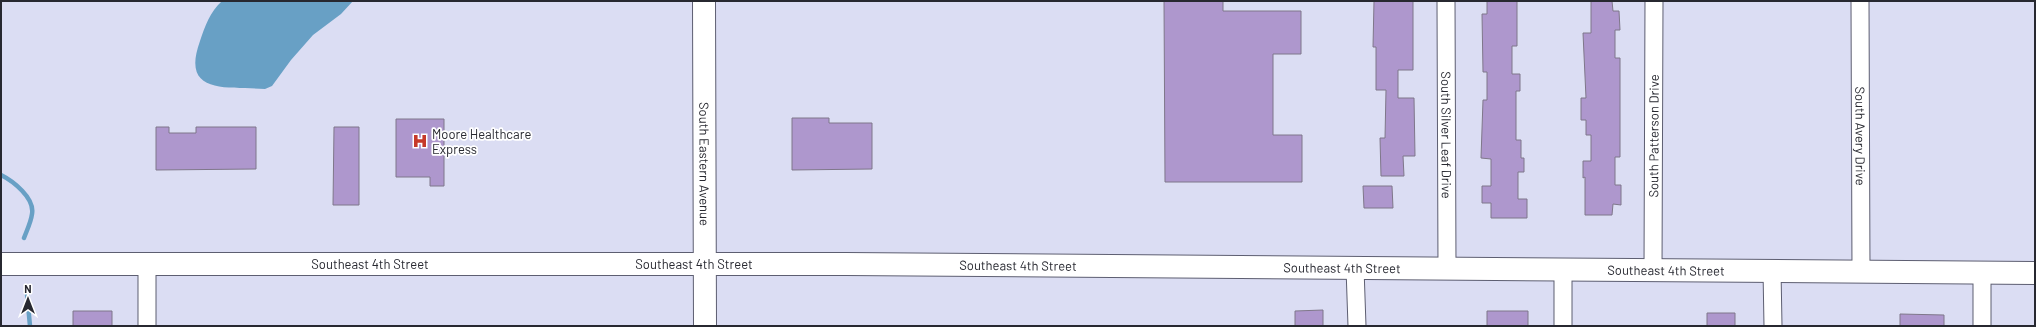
<svg xmlns="http://www.w3.org/2000/svg" width="2036" height="327" viewBox="0 0 2036 327" font-family="Barlow,sans-serif">
<style>
.water{fill:#68a0c5}
.lines{fill:none;stroke-linecap:round;stroke-linejoin:round}
.stream{stroke:#68a0c5;stroke-width:4.5}
.building{fill:#ae97cd;stroke:#7f778a}
.minor-casing{stroke:#5d5e71;stroke-width:19}
.secondary-casing{stroke:#5d5e71;stroke-width:24}
.minor{stroke:#fff;stroke-width:17}
.secondary{stroke:#fff;stroke-width:22}
.labels{text-anchor:middle;stroke-width:3.5;stroke-linejoin:round;paint-order:stroke}
.poi-label{font-size:13px;fill:#272830;stroke:#fff;text-anchor:start}
.street-label{font-size:13px;fill:#272830;stroke:#fff}
</style>
<rect width="100%" height="100%" fill="#dbddf3"/>
<!-- water -->
<path class="water" d="M222 1H353L341 14 313 35 291 60 272 86 265 89C228 86 180 96 200 41 205 26 210 12 222 1Z"/>
<g class="lines">
<!-- stream -->
<path class="stream" d="M1 175C13 181 35 198 32 214 31 222 27 230 24 238
M27 294 30 326"/>
</g>
<!-- building -->
<path class="building" d="M1164 1H1223V11H1301V54H1273V135H1302V182H1165Z
M1374 1H1413V70H1398V98H1414L1415 156H1403L1404 176H1381L1380 138H1385L1386 90H1376V47H1373Z
M1487 1H1517V46H1512V74H1520V91H1516V140H1521V158H1524V172H1518V199H1527V218H1491V203H1482V186H1491V159L1481 158 1483 100H1487V72H1483L1482 14H1487Z
M1591 1H1612L1613 11H1619L1620 30H1615V58H1620V157H1615V185H1621V205L1613 204 1612 215H1585V177L1583 178V161H1591V135H1586V120H1581V98H1586L1583 33H1591Z
M792 118H829V123H872V169L792 170Z
M396 119H444V186H430V177H396Z
M156 127H169V133H196V127H256V169L156 170Z
M334 127H359V205H333Z
M1363 186H1392L1393 208H1364Z
M1323 310V326H1295V311Z
M73 311H112V326H73Z
M1487 311H1528V326H1487Z
M1707 313H1735V326H1707Z
M1900 314 1944 315V326H1900Z"/>
<g class="lines">
<!-- minor casing -->
<g class="minor-casing">
<g id="minor">
<path id="s1" d="M1446 1 1447 268"/>
<path id="s2" d="M1860 1 1861 271"/>
<path d="M147 265V326"/>
<path d="M1355 268 1357 326"/>
<path d="M1563 269V326"/>
<path id="s3" d="M1653 270 1654 1"/>
<path d="M1772 270 1773 326"/>
<path d="M1982 272V326"/>
</g>
</g>
<!-- secondary casing -->
<g class="secondary-casing">
<g id="secondary">
<path id="s4" d="M704 1 705 326"/>
<path id="s5" d="M1 264H846L2035 273"/>
</g>
</g>
<!-- minor -->
<use href="#minor" class="minor"/>
<!-- secondary -->
<use href="#secondary" class="secondary"/>
</g>
<!-- icons -->
<defs>
<g id="hospital-bare" transform="scale(1.2)"><path d="M-5-5h3v3.5h4V-5h3V5h-3V1.5h-4V5h-3Z" fill="#c63a29" stroke="#fff" stroke-width="2.5" paint-order="stroke"/></g>
</defs>
<g fill-rule="evenodd">
<use href="#hospital-bare" x="420" y="141"/>
</g>
<g class="labels">
<!-- poi labels -->
<g class="poi-label">
<text x="432" y="139">Moore Healthcare<tspan x="432" dy="15">Express</tspan></text>
</g>
<!-- street labels -->
<g class="street-label">
<text dy="5" stroke="none"><textPath href="#s1" startOffset="134">South Silver Leaf Drive</textPath></text>
<text dy="5" stroke="none"><textPath href="#s3" startOffset="134">South Patterson Drive</textPath></text>
<text dy="5" stroke="none"><textPath href="#s2" startOffset="135">South Avery Drive</textPath></text>
<text dy="5" stroke="none"><textPath href="#s4" startOffset="163">South Eastern Avenue</textPath></text>
<text dy="5" stroke="none"><textPath href="#s5" startOffset="369">Southeast 4th Street</textPath></text>
<text dy="5" stroke="none"><textPath href="#s5" startOffset="693">Southeast 4th Street</textPath></text>
<text dy="5" stroke="none"><textPath href="#s5" startOffset="1017">Southeast 4th Street</textPath></text>
<text dy="5" stroke="none"><textPath href="#s5" startOffset="1341">Southeast 4th Street</textPath></text>
<text dy="5" stroke="none"><textPath href="#s5" startOffset="1665">Southeast 4th Street</textPath></text>
</g>
</g>
<!-- border -->
<rect width="2036" height="327" fill="none" stroke="#272830" stroke-width="4"/>
<!-- north arrow -->
<g transform="translate(28 299)" stroke="#ffffff" stroke-width="3" paint-order="stroke">
<path d="M0-3L7 15L0 10L-7 15Z" fill="#272830"/>
<text y="-6" font-size="11" font-weight="bold" text-anchor="middle" fill="#272830">N</text>
</g>
</svg>
